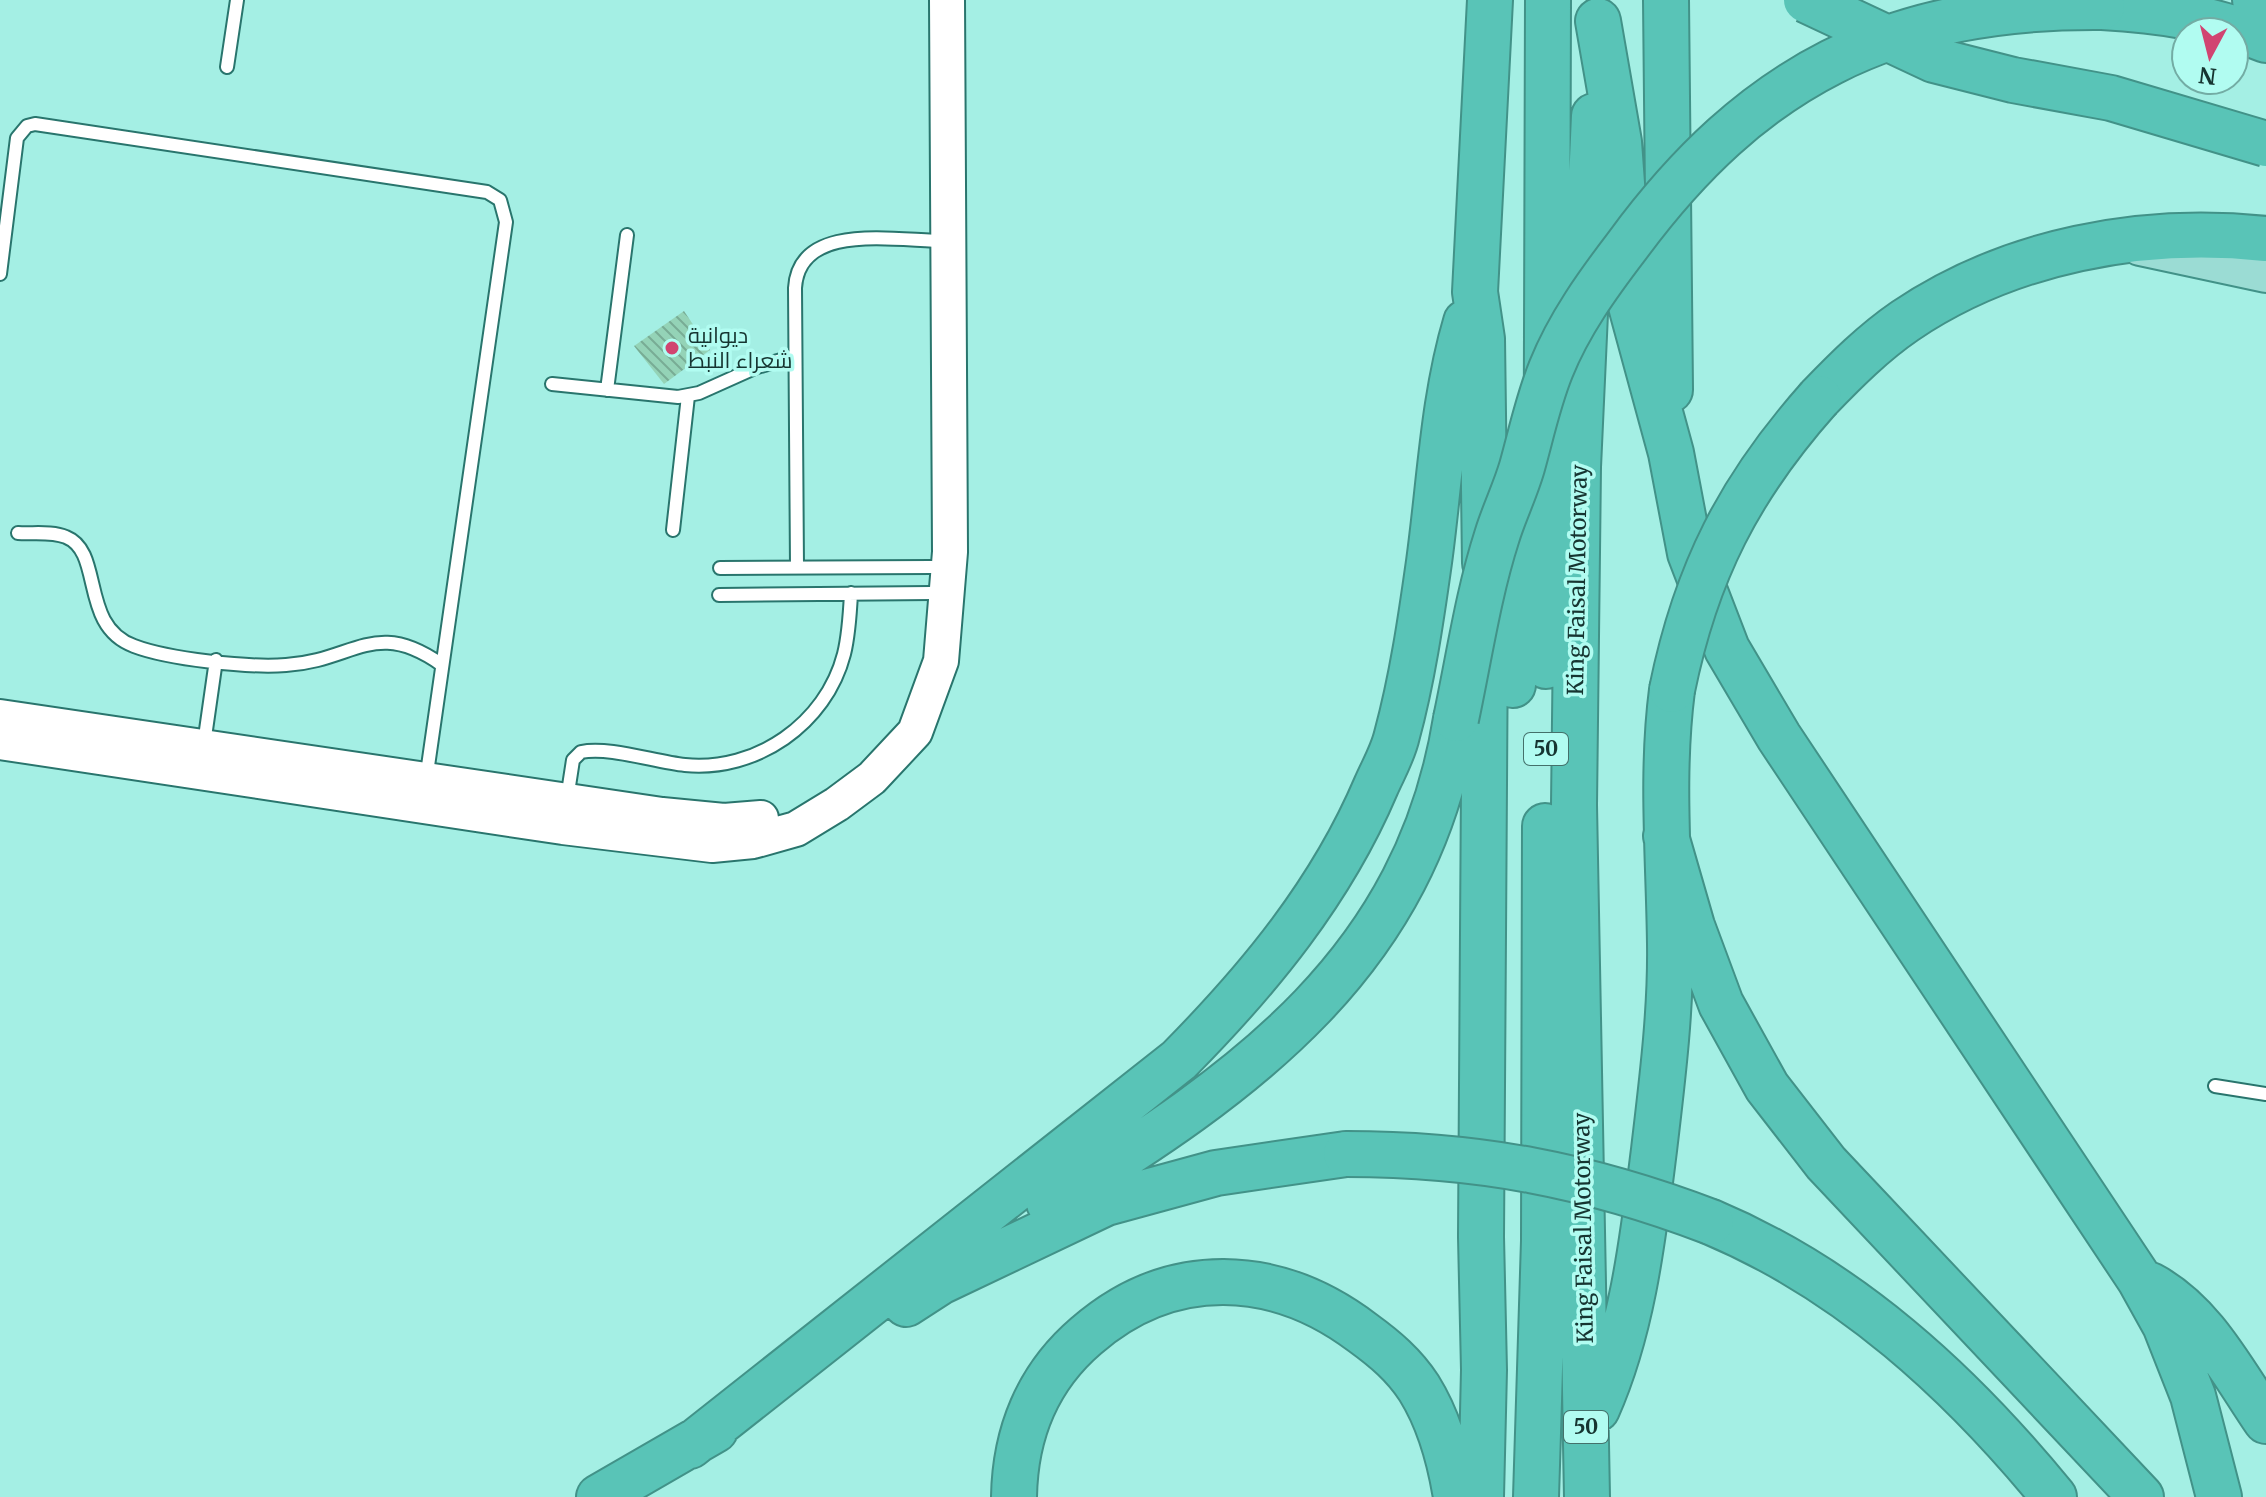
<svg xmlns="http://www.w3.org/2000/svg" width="2266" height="1497" viewBox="0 0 2266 1497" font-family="Merriweather,Cairo,serif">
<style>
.building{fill:url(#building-back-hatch)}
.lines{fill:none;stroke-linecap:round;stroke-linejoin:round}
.lane-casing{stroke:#29756d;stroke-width:16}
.secondary-casing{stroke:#29756d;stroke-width:38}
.primary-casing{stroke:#429288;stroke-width:42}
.highway-casing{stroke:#429288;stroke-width:48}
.lane{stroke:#fff;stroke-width:12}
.secondary{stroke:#fff;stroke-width:34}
.primary{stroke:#9bdcd4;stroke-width:38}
.highway{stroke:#59c4b7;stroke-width:44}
.highway-bridge-casing{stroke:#429288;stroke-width:48;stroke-linecap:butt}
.highway-bridge{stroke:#59c4b7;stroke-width:44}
.poi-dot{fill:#d14471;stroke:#b1fcf1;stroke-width:3}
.labels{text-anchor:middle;stroke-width:7;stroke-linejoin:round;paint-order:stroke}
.shield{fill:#b1fcf1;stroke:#44716b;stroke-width:2}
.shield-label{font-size:20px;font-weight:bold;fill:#163531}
.poi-label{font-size:22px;fill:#163531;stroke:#b1fcf1;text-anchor:start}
.street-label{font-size:22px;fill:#163531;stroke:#b1fcf1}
</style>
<defs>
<pattern id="building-back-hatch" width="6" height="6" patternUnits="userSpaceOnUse" patternTransform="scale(2)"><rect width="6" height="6" fill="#94d3b7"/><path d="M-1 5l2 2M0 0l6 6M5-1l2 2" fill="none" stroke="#78ac95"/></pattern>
</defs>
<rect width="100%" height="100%" fill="#a4efe4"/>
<!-- building -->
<path class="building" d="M684 311 710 350 664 384 634 346Z"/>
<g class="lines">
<!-- lane casing -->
<g class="lane-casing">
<path id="lane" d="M227 67 237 0
M0 274 17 138 27 126 35 124 487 192 500 200 506 222 426 780
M552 384 678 397 699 393 757 367 795 356
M607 390 627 235
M673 530 688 396
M18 533C33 534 52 531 66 537 104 552 79 626 134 646 168 659 249 668 286 665 354 661 375 617 442 665
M797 567 795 288C799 221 896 241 945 241
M720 568 932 567
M719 595 932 593
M204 744 216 660
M567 799 573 760 581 752C609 746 655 762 685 765 756 772 826 724 844 654 849 634 850 613 851 593
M2215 1086 2266 1094"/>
</g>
<!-- secondary casing -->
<g class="secondary-casing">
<path id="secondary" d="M0 717 662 815 724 821 761 818
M0 742 563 827 712 845 753 841 796 829 837 804 872 778 915 732 941 661 950 552 947 0"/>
</g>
<!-- primary casing -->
<g class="primary-casing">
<path id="primary" d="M2140 246 2266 273"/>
</g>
<!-- highway casing -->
<g class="highway-casing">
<path id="highway" d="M1666 0 1670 390
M2255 0 2266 5
M2102 7C2159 10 2213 18 2266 40
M1598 21 1619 142 1631 306 1671 453 1690 553 1727 649 1779 737 2140 1280 2165 1325 2193 1396 2219 1497
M1819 398C1846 370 1873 343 1905 321 2010 250 2142 226 2266 239
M1485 563 1482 339 1475 292 1490 0
M1546 666 1548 0
M1513 685 1518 542
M1666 836 1692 926 1721 1004 1767 1087 1826 1163 2141 1497
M1049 1203C1246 1082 1417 962 1456 719
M1711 1222C1849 1280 1960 1382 2054 1497
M2150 1285C2203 1313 2233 1373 2266 1421
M906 1304 940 1282 1106 1203 1216 1173 1346 1154
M1597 1409C1633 1328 1643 1237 1654 1150 1662 1082 1671 1012 1670 944 1669 859 1661 775 1672 690
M690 1446 1179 1060C1259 979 1331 892 1376 786 1383 770 1393 753 1397 735 1412 680 1421 619 1429 562 1440 482 1443 399 1466 322
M599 1497 715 1430
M1014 1497C1015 1434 1037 1378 1086 1336 1171 1262 1276 1267 1363 1333 1385 1349 1404 1365 1419 1388 1439 1420 1450 1460 1456 1497
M1481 1497 1484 1370 1481 1237 1485 632
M1536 1497 1544 1241 1545 826
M1587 1497 1574 805 1578 467 1594 116"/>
</g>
<!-- lane -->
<use href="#lane" class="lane"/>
<!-- secondary -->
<use href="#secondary" class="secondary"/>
<!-- primary -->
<use href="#primary" class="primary"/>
<!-- highway -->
<use href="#highway" class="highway"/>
<!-- highway-bridge casing -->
<g class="highway-bridge-casing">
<path id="highway-bridge" d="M1806 0 1934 60 2013 80 2111 98 2266 144
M1672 690C1696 572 1739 488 1819 398
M1456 719C1469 658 1478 595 1497 536 1504 513 1515 491 1522 467 1531 435 1538 401 1551 369 1569 324 1598 284 1627 246 1752 76 1890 5 2102 7
M1346 1154C1478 1154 1588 1175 1711 1222"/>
</g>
<!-- highway-bridge -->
<use href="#highway-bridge" class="highway-bridge"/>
</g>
<!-- markers -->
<circle class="poi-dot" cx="672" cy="348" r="8"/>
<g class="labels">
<!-- shield labels -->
<g class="shield">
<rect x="1524" y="733" width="44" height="32" rx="6"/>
<rect x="1564" y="1411" width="44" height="32" rx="6"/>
</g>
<g class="shield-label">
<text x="1546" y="756">50</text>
<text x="1586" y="1434">50</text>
</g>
<!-- poi labels -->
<g class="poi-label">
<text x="688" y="343">ديوانية<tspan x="688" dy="25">شعراء النبط</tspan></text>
</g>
<!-- street labels -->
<g class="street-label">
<text transform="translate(1577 580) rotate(-89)" y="8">King Faisal Motorway</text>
<text transform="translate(1583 1228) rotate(-91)" y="8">King Faisal Motorway</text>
</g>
</g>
<!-- north arrow -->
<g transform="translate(2210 56) rotate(187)"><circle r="38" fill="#b1fcf1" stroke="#73aca4" stroke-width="2"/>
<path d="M0-6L14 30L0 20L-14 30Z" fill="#d14471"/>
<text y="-12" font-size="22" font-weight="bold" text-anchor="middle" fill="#163531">N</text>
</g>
</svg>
